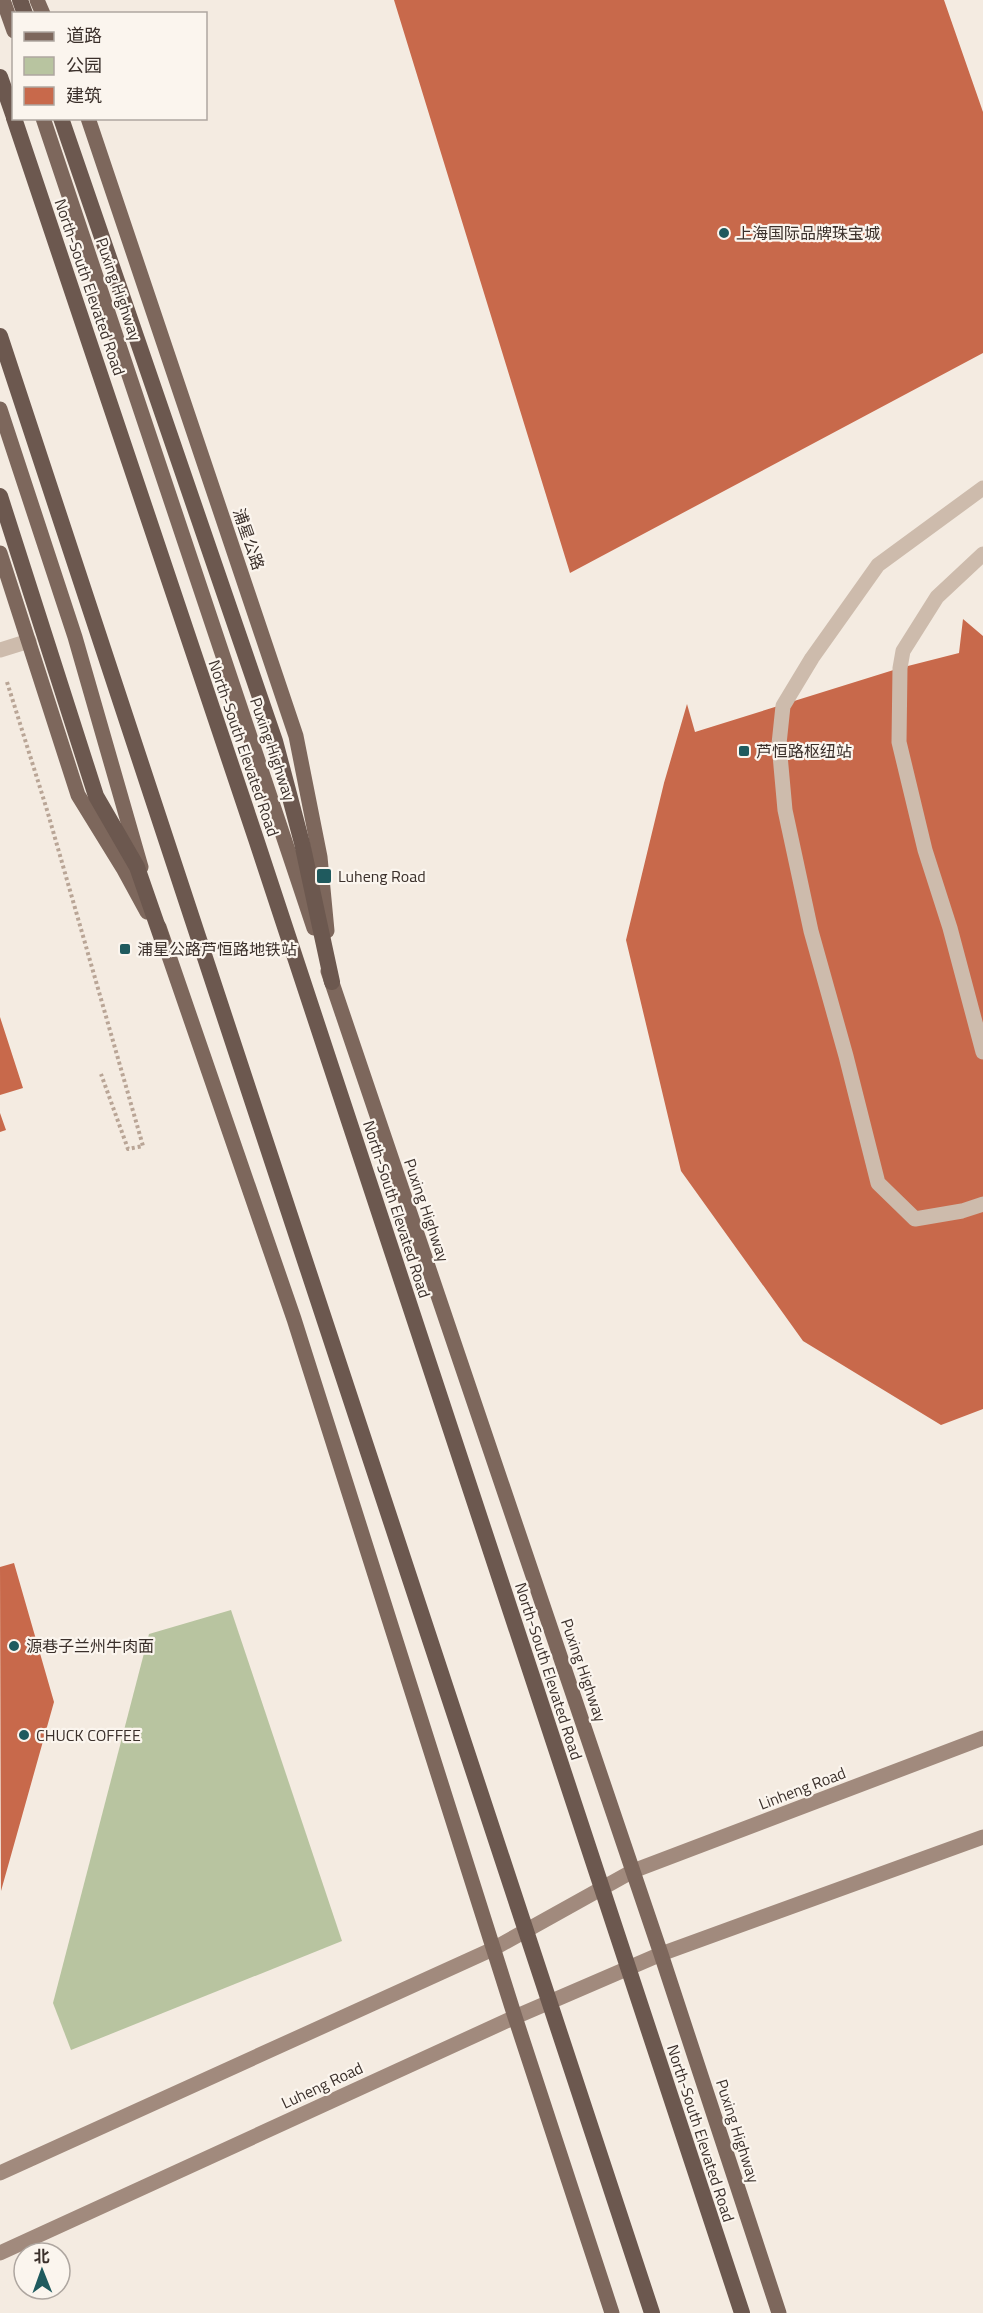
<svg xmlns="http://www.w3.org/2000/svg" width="983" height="2313" viewBox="0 0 983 2313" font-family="'Titillium Web','Noto Sans SC',sans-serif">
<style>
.green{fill:#b8c4a0}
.building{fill:#c8694b}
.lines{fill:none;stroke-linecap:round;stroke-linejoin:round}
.path{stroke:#b9a596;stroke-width:4;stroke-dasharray:3 3;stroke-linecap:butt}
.service{stroke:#cdbbac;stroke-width:15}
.secondary{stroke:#a18a7d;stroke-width:15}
.primary{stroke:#7d675c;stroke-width:15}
.trunk{stroke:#6c584f;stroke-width:16}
.trunk-bridge{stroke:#6c584f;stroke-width:16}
.poi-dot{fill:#1f5a5e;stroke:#fbf5ee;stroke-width:2}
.labels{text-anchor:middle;stroke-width:4.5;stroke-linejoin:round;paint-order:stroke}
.poi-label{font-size:16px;fill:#3b302b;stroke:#fbf5ee;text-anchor:start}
.street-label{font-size:16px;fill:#3b302b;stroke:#fbf5ee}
</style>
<rect width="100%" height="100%" fill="#f4ebe1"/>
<!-- green -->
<path class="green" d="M231 1610 342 1941 71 2050 53 2003 149 1634Z"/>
<!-- building -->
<path class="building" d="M394 0H944L983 112V353L570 573Z
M963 619 983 636V1409L941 1425 803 1341 681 1171 626 940 664 783 687 704 695 732 900 668 959 653Z
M0 1017 23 1088 0 1095Z
M0 1113 6 1130 0 1132Z
M14 1563 54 1702 1 1891 0 1567Z"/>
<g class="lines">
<!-- path -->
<path class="path" d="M7 682 47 810 143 1146 128 1149 101 1074"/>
<!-- service -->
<path class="service" d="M983 488 878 565 812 658 783 706 779 744 785 810 811 931 846 1056 878 1183 915 1219 962 1211 983 1204
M983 554 937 597 903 651 900 668 899 742 925 850 950 928 983 1052
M0 650 29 641"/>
<!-- secondary -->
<path class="secondary" d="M0 2173 493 1949 633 1871 983 1738
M0 2253 515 2017 661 1954 983 1837"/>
<!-- primary -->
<path class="primary" d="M3 0 14 31
M37 0 43 14
M43 118 314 928
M88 118 296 736 320 857 327 931
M0 409 75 637 141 867
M0 553 78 795 123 868 147 912
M159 927 294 1319 515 2017 612 2313
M328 971 661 1954 779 2313"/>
<!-- trunk -->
<path class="trunk" d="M20 0 25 14
M0 77 14 117
M61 118 275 741 302 843 332 982
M0 496 96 796 137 867 162 939"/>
<!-- trunk-bridge -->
<path class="trunk-bridge" d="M14 118 256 839 742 2313
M0 336 652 2313"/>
</g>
<!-- markers -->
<g class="poi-dot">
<circle cx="724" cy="233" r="6"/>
<rect x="738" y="745" width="12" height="12" rx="3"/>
<rect x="316" y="868" width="16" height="16" rx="3"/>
<rect x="119" y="943" width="12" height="12" rx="3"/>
<circle cx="14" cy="1646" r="6"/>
<circle cx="24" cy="1735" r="6"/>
</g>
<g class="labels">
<!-- poi labels -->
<g class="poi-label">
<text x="736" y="239">上海国际品牌珠宝城</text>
<text x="756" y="757">芦恒路枢纽站</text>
<text x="338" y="882">Luheng Road</text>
<text x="137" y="955">浦星公路芦恒路地铁站</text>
<text x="26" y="1652">源巷子兰州牛肉面</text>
<text x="36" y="1741">CHUCK COFFEE</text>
</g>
<!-- street labels -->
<g class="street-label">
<text transform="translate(90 287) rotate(71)" y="6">North-South Elevated Road</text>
<text transform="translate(119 289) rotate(71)" y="6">Puxing Highway</text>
<text transform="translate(249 539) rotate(71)" y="6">浦星公路</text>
<text transform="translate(244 748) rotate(71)" y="6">North-South Elevated Road</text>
<text transform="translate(273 749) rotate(71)" y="6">Puxing Highway</text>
<text transform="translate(397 1209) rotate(72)" y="6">North-South Elevated Road</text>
<text transform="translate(427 1210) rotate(71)" y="6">Puxing Highway</text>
<text transform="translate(584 1670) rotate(71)" y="6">Puxing Highway</text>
<text transform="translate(549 1671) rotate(72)" y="6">North-South Elevated Road</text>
<text transform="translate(802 1788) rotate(-21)" y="6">Linheng Road</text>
<text transform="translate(322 2085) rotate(-25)" y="6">Luheng Road</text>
<text transform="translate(738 2131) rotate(72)" y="6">Puxing Highway</text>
<text transform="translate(701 2133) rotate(72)" y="6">North-South Elevated Road</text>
</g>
</g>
<!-- legend -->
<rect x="12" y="12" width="195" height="108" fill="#fbf5ee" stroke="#aea6a0" stroke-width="1.5"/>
<rect x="24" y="32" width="30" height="9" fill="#7d675c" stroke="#aea6a0" stroke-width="1.5"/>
<text x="66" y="42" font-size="18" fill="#3b302b">道路</text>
<rect x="24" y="57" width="30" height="18" fill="#b8c4a0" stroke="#aea6a0" stroke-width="1.5"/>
<text x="66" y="72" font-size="18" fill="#3b302b">公园</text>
<rect x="24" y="87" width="30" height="18" fill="#c8694b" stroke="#aea6a0" stroke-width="1.5"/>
<text x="66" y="102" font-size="18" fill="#3b302b">建筑</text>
<!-- north arrow -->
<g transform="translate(42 2271) rotate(359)"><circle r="28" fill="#fbf5ee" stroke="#aea6a0" stroke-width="1.5"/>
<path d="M0-4.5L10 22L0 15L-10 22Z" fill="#1f5a5e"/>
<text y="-9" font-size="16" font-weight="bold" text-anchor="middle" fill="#3b302b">北</text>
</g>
</svg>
